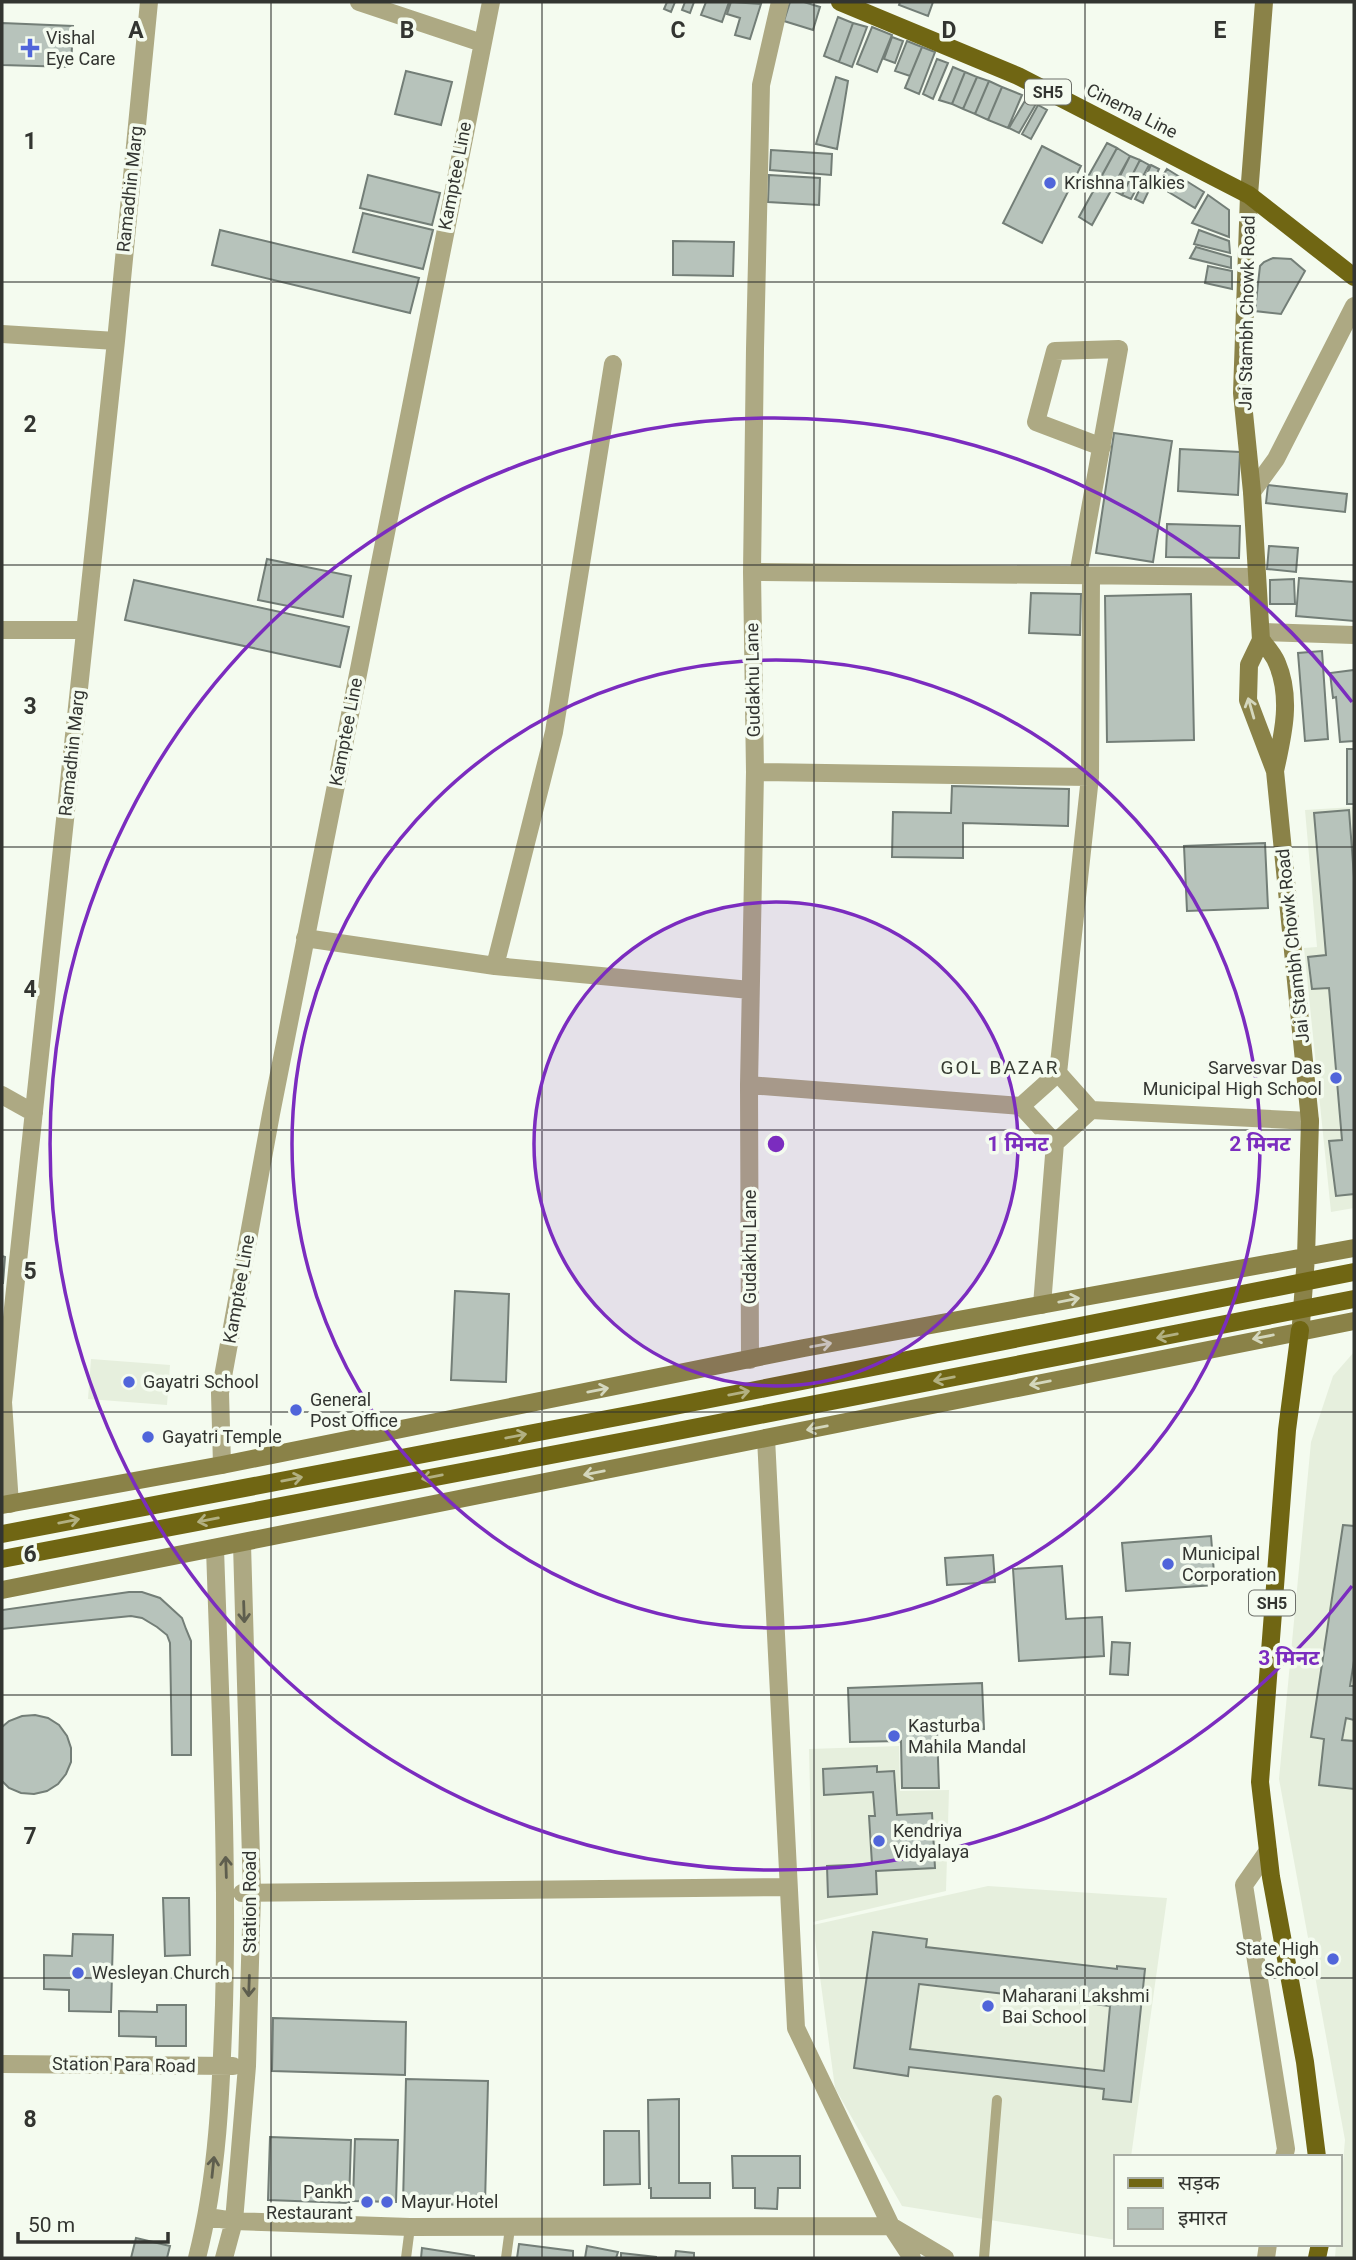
<svg xmlns="http://www.w3.org/2000/svg" width="1356" height="2260" viewBox="0 0 1356 2260" font-family="Roboto,'Noto Sans Devanagari',sans-serif">
<style>
.built{fill:#e6efdd}
.building{fill:#b7c3bb;stroke:#737e77;stroke-width:2;fill-rule:evenodd}
.lines{fill:none;stroke-linecap:round;stroke-linejoin:round}
.lane{stroke:#ada983;stroke-width:10}
.street{stroke:#ada983;stroke-width:18}
.secondary{stroke:#8a8248;stroke-width:18}
.primary{stroke:#706613;stroke-width:18}
.primary-bridge{stroke:#706613;stroke-width:18}
.oneway{stroke:#d4d7bd}
.oneway2{stroke:#b2b081}
.oneway3{stroke:#5e5e4e}
.grid{fill:none;stroke:#333531;stroke-width:2;stroke-opacity:0.55}
.ring{fill:none;stroke:#7b2cbf;stroke-width:3.5}
.poi-dot{fill:#5065da;stroke:#f4fbef;stroke-width:2.5}
.labels{text-anchor:middle;stroke-width:7;stroke-linejoin:round;paint-order:stroke}
.shield{fill:#f4fbef;stroke:#6d706a;stroke-width:2}
.shield-label{font-size:16px;font-weight:bold;fill:#333531}
.poi-label{font-size:18px;fill:#333531;stroke:#f4fbef;text-anchor:start}
.street-label{font-size:18px;fill:#333531;stroke:#f4fbef}
.neighbourhood-label{font-size:19px;letter-spacing:2px;fill:#363b32;stroke:#f4fbef}
.grid-label{font-size:23px;text-anchor:middle;font-weight:bold;fill:#333531;stroke:#f4fbef;stroke-width:7;stroke-linejoin:round;paint-order:stroke}
.centre{fill:#7b2cbf;stroke:#f4fbef;stroke-width:3.5}
.ring-label{font-size:21px;text-anchor:middle;font-weight:bold;fill:#7b2cbf;stroke:#f4fbef;stroke-width:7;stroke-linejoin:round;paint-order:stroke}
</style>
<rect width="100%" height="100%" fill="#f4fbef"/>
<!-- built -->
<path class="built" d="M1354 807V1208L1331 1212 1304 948 1317 947 1305 810Z
M1354 1352V2258H1335L1336 2244H1340V2196L1345 2140 1279 1779 1311 1442 1333 1376Z
M91 1359 170 1365 167 1405 88 1399Z
M899 1746 900 1791 949 1790 946 1891 813 1922 809 1749Z
M988 1886 1167 1898 1131 2157H1116V2240L902 2206 835 2088 813 1925Z"/>
<!-- building -->
<path class="building" d="M667 2H675L671 12 664 9Z
M685 2H694L690 13 682 10Z
M706 2H729L722 22 701 15Z
M731 2 761 4 750 39 735 35 740 18 727 14Z
M790 2H804L820 7 813 30 784 21Z
M900 2H933L928 16 899 5Z
M838 17 853 23 839 62 824 56Z
M2 23 73 26 71 67 2 65Z
M853 23 867 27 852 67 839 62Z
M872 27 892 35 877 72 857 64Z
M892 37 903 41 895 63 884 59Z
M907 41 922 47 910 76 895 71Z
M922 47 935 52 919 94 905 88Z
M937 59 948 63 933 99 923 94Z
M953 67 965 72 952 104 939 100Z
M406 71 452 82 441 125 395 114Z
M965 72 977 77 963 109 952 104Z
M836 77 848 81 837 149 816 144Z
M977 77 989 81 975 114 963 109Z
M989 81 1002 87 988 120 975 114Z
M1002 87 1022 95 1008 128 988 120Z
M1026 99 1036 104 1019 133 1009 128Z
M1038 105 1047 110 1031 139 1022 134Z
M1107 143 1117 148 1099 181 1089 175Z
M1042 146 1081 166 1042 243 1003 223Z
M1117 148 1130 156 1092 225 1079 217Z
M771 150 832 154 831 175 770 170Z
M1130 156 1140 160 1122 195 1113 190Z
M1140 160 1149 165 1131 199 1122 195Z
M1151 165 1159 169 1143 203 1135 199Z
M1167 169 1204 192 1195 208 1157 185Z
M368 175 440 193 432 225 360 208Z
M769 175 820 178 819 205 768 202Z
M1208 195 1229 210V237L1192 223Z
M363 213 433 230 423 269 353 252Z
M220 230 419 278 410 313 212 265Z
M1199 230 1229 241 1230 253 1194 244Z
M673 241 734 242 733 276 673 275Z
M1196 247 1231 257V268L1190 258Z
M1273 258 1291 259 1305 271 1281 314 1255 311 1260 266 1264 262Z
M1208 266 1232 271V289L1205 283Z
M1114 433 1172 441 1153 562 1096 553Z
M1180 449 1240 452 1238 495 1178 491Z
M1268 485 1347 494 1345 512 1266 503Z
M1167 524 1240 526 1239 558 1166 557Z
M1269 546 1298 548 1296 572 1267 569Z
M267 559 351 576 343 617 258 600Z
M1299 578 1354 582V621L1296 616Z
M1294 579 1295 604H1270V580Z
M134 580 349 627 340 667 125 620Z
M1031 593 1081 594 1080 635 1029 633Z
M1191 594 1194 740 1107 742 1105 596Z
M1322 651 1328 739 1305 741 1298 653Z
M1354 670V741L1340 742 1336 697 1333 698 1330 673Z
M1347 749H1354V804H1347Z
M952 786 1069 789 1068 826 963 823V858L892 857 893 812 951 813Z
M1349 810 1354 877V1194L1336 1196 1329 1141 1342 1140 1329 988 1312 989 1308 957 1326 955 1314 813Z
M1265 843 1268 908 1187 911 1184 846Z
M2 1256 5 1257 3 1283H2Z
M455 1291 509 1294 506 1382 451 1380Z
M1343 1525 1354 1526V1661L1350 1686H1354V1720L1346 1718 1342 1740 1354 1741V1789L1319 1785 1324 1739 1311 1737Z
M1211 1536 1215 1585 1126 1591 1122 1543Z
M993 1555 995 1582 947 1585 945 1558Z
M1062 1566 1066 1619 1102 1617 1104 1656 1019 1661 1013 1569Z
M129 1592H142L160 1598 182 1618 186 1629 191 1641V1755H172L170 1643 167 1635 157 1627 142 1618 131 1616 2 1629V1610Z
M1112 1642 1130 1643 1128 1675 1110 1674Z
M982 1683 984 1729 937 1731 939 1788H902L901 1741 850 1742 848 1688Z
M35 1715 48 1718 59 1725 67 1736 71 1748V1762L66 1774 58 1784 47 1791 34 1794 21 1793 9 1788 2 1781V1727L9 1721 22 1716Z
M877 1766V1772L894 1771 897 1815 932 1813 935 1868 876 1871 877 1894 828 1897 827 1866 872 1864 869 1816H875L873 1792 824 1795 823 1769Z
M163 1898H189L190 1955 165 1956Z
M873 1932 927 1939 926 1947 1117 1969V1966L1145 1969 1131 2102 1103 2099 1104 2089 909 2067 908 2076 854 2068ZM919 1984 1110 2006 1104 2071 910 2049Z
M73 1934 113 1935 111 2012 69 2011V1990L44 1989V1955L72 1956Z
M157 2005H186V2046H156V2037L119 2036V2011L157 2012Z
M273 2018 406 2022 405 2075 272 2071Z
M406 2079 488 2081 485 2205 403 2204Z
M679 2099V2183H710V2198H651V2188H649L648 2100Z
M604 2131H639L640 2184 604 2185Z
M270 2137 351 2140 349 2203 268 2200Z
M355 2139 398 2140 396 2202 353 2201Z
M732 2156H800V2188H778L777 2209 755 2208V2188H733Z
M136 2238 170 2246 167 2258H131Z
M519 2244 573 2251V2258H517Z
M587 2246 618 2252 616 2258H585Z
M422 2248 474 2256V2258H421Z
M676 2251 694 2253V2258H675Z
M621 2253 656 2257V2258H621Z"/>
<g class="lines">
<!-- lane -->
<path class="lane" d="M406 2258 410 2227
M506 2258 510 2228
M984 2258 997 2100"/>
<!-- street -->
<path class="street" d="M359 2 482 43
M2 334 116 341
M1252 492 1276 459 1354 306
M752 572 1256 577
M1078 575 1119 349 1055 351 1036 422 1102 447
M2 630H85
M1261 632 1354 635
M755 772 1090 777 1091 576
M305 938 495 966 750 990
M495 966 554 732 613 364
M1058 1073 1091 1110 1055 1143 1021 1106 1058 1073 1090 777
M749 1085 1021 1106
M2 1095 34 1113
M1091 1110 1310 1121
M1042 1305 1055 1143
M750 1360 749 1085 755 772 752 572 755 349 761 85 780 2
M766 1438 796 2028 891 2226 912 2258
M222 1465 220 1393 271 1114 491 2
M10 1504 3 1402 116 341 149 2
M1268 1851 1244 1885 1286 2149 1284 2157
M242 1893 788 1887
M2 2064 233 2066
M208 2217 234 2221 410 2227 891 2226 945 2258
M197 2258C218 2176 221 2090 224 2005 228 1853 220 1701 215 1548
M224 2258 234 2221 247 2066 252 1893 242 1544
M1266 2258 1268 2244"/>
<!-- secondary -->
<path class="secondary" d="M1264 2 1249 195 1242 393 1252 492 1261 640 1249 665 1248 700 1275 771 1310 1121 1306 1257 1301 1324
M1261 640C1267 647 1274 655 1277 663 1292 698 1283 735 1275 771
M2 1505 222 1465 804 1348 1354 1248
M2 1590 1354 1321"/>
<!-- primary -->
<path class="primary" d="M840 2 1018 76 1249 195 1354 277
M1300 1330 1287 1430 1260 1782 1271 1877 1305 2062 1317 2157
M1317 2258 1320 2244"/>
<!-- primary-bridge -->
<path class="primary-bridge" d="M2 1534 644 1412 1354 1272
M2 1559 662 1434 1354 1299"/>
</g>
<!-- one-way arrows -->
<defs><path id="oneway-shaft" d="M-6 0H5M1.5-3L5.5 0L1.5 3" fill="none" stroke-width="1.6" stroke-linecap="round" stroke-linejoin="round" transform="scale(1.75)"/></defs>
<g class="oneway">
<use href="#oneway-shaft" transform="translate(1251 708) rotate(-106)"/>
<use href="#oneway-shaft" transform="translate(1069 1300) rotate(-11)"/>
<use href="#oneway-shaft" transform="translate(1263 1337) rotate(169)"/>
<use href="#oneway-shaft" transform="translate(821 1345) rotate(-10)"/>
<use href="#oneway-shaft" transform="translate(1040 1383) rotate(169)"/>
<use href="#oneway-shaft" transform="translate(598 1390) rotate(-11)"/>
<use href="#oneway-shaft" transform="translate(817 1428) rotate(169)"/>
<use href="#oneway-shaft" transform="translate(594 1473) rotate(169)"/>
</g>
<g class="oneway2">
<use href="#oneway-shaft" transform="translate(1167 1336) rotate(169)"/>
<use href="#oneway-shaft" transform="translate(944 1379) rotate(169)"/>
<use href="#oneway-shaft" transform="translate(739 1393) rotate(-11)"/>
<use href="#oneway-shaft" transform="translate(516 1436) rotate(-11)"/>
<use href="#oneway-shaft" transform="translate(432 1477) rotate(169)"/>
<use href="#oneway-shaft" transform="translate(292 1479) rotate(-11)"/>
<use href="#oneway-shaft" transform="translate(208 1520) rotate(169)"/>
<use href="#oneway-shaft" transform="translate(69 1521) rotate(-11)"/>
</g>
<g class="oneway3">
<use href="#oneway-shaft" transform="translate(244 1612) rotate(88)"/>
<use href="#oneway-shaft" transform="translate(226 1867) rotate(-92)"/>
<use href="#oneway-shaft" transform="translate(249 1986) rotate(92)"/>
<use href="#oneway-shaft" transform="translate(213 2167) rotate(-84)"/>
</g>
<!-- grid -->
<path class="grid" d="M271 2V2258M542 2V2258M814 2V2258M1085 2V2258M2 282H1354M2 565H1354M2 847H1354M2 1130H1354M2 1412H1354M2 1695H1354M2 1978H1354"/>
<!-- distance rings -->
<circle cx="776" cy="1144" r="242" fill="#7b2cbf" fill-opacity=".12"/>
<g class="ring">
<circle cx="776" cy="1144" r="242"/>
<circle cx="776" cy="1144" r="484"/>
<path d="M1352 1586A726 726 0 1 1 1352 702"/>
</g>
<!-- markers -->
<g class="poi-dot">
<path d="M26.5 37.5h7v7h7v7h-7v7h-7v-7h-7v-7h7z"/>
<circle cx="1050" cy="183" r="7"/>
<circle cx="1336" cy="1078" r="7"/>
<circle cx="129" cy="1382" r="7"/>
<circle cx="296" cy="1410" r="7"/>
<circle cx="148" cy="1437" r="7"/>
<circle cx="1168" cy="1564" r="7"/>
<circle cx="894" cy="1736" r="7"/>
<circle cx="879" cy="1841" r="7"/>
<circle cx="1333" cy="1959" r="7"/>
<circle cx="78" cy="1973" r="7"/>
<circle cx="988" cy="2006" r="7"/>
<circle cx="367" cy="2202" r="7"/>
<circle cx="387" cy="2202" r="7"/>
</g>
<g class="labels">
<!-- shield labels -->
<g class="shield">
<rect x="1025" y="79.5" width="46" height="25" rx="5"/>
<rect x="1249" y="1590.5" width="46" height="25" rx="5"/>
</g>
<g class="shield-label">
<text x="1048" y="98">SH5</text>
<text x="1272" y="1609">SH5</text>
</g>
<!-- poi labels -->
<g class="poi-label">
<text x="46" y="44">Vishal<tspan x="46" dy="21">Eye Care</tspan></text>
<text x="1064" y="189">Krishna Talkies</text>
<text x="1322" y="1074" text-anchor="end">Sarvesvar Das<tspan x="1322" dy="21">Municipal High School</tspan></text>
<text x="143" y="1388">Gayatri School</text>
<text x="310" y="1406">General<tspan x="310" dy="21">Post Office</tspan></text>
<text x="162" y="1443">Gayatri Temple</text>
<text x="1182" y="1560">Municipal<tspan x="1182" dy="21">Corporation</tspan></text>
<text x="908" y="1732">Kasturba<tspan x="908" dy="21">Mahila Mandal</tspan></text>
<text x="893" y="1837">Kendriya<tspan x="893" dy="21">Vidyalaya</tspan></text>
<text x="1319" y="1955" text-anchor="end">State High<tspan x="1319" dy="21">School</tspan></text>
<text x="92" y="1979">Wesleyan Church</text>
<text x="1002" y="2002">Maharani Lakshmi<tspan x="1002" dy="21">Bai School</tspan></text>
<text x="353" y="2198" text-anchor="end">Pankh<tspan x="353" dy="21">Restaurant</tspan></text>
<text x="401" y="2208">Mayur Hotel</text>
</g>
<!-- street labels -->
<g class="street-label">
<text transform="translate(1132 111) rotate(27)" y="6">Cinema Line</text>
<text transform="translate(455 176) rotate(-79)" y="6">Kamptee Line</text>
<text transform="translate(130 189) rotate(-84)" y="6">Ramadhin Marg</text>
<text transform="translate(1247 313) rotate(-89)" y="6">Jai Stambh Chowk Road</text>
<text transform="translate(753 680) rotate(-91)" y="6">Gudakhu Lane</text>
<text transform="translate(346 732) rotate(-79)" y="6">Kamptee Line</text>
<text transform="translate(72 753) rotate(-84)" y="6">Ramadhin Marg</text>
<text transform="translate(1293 946) rotate(-96)" y="6">Jai Stambh Chowk Road</text>
<text transform="translate(750 1247) rotate(-90)" y="6">Gudakhu Lane</text>
<text transform="translate(239 1289) rotate(-80)" y="6">Kamptee Line</text>
<text transform="translate(250 1902) rotate(-90)" y="6">Station Road</text>
<text transform="translate(124 2065) rotate(1)" y="6">Station Para Road</text>
</g>
<!-- neighbourhood labels -->
<g class="neighbourhood-label">
<text x="1000" y="1074">GOL BAZAR</text>
</g>
</g>
<g class="grid-label">
<text x="136" y="38">A</text>
<text x="407" y="38">B</text>
<text x="678" y="38">C</text>
<text x="949" y="38">D</text>
<text x="1220" y="38">E</text>
<text x="30" y="149">1</text>
<text x="30" y="432">2</text>
<text x="30" y="714">3</text>
<text x="30" y="997">4</text>
<text x="30" y="1279">5</text>
<text x="30" y="1562">6</text>
<text x="30" y="1844">7</text>
<text x="30" y="2127">8</text>
</g>
<circle cx="776" cy="1144" r="10" class="centre"/>
<g class="ring-label">
<text x="1018" y="1151">1 मिनट</text>
<text x="1260" y="1151">2 मिनट</text>
<text x="1289" y="1665">3 मिनट</text>
</g>
<!-- border -->
<rect width="1356" height="2260" fill="none" stroke="#333531" stroke-width="7"/>
<!-- legend -->
<rect x="1114" y="2155" width="228" height="91" fill="#f4fbef" stroke="#a7aca3" stroke-width="2"/>
<rect x="1128" y="2178" width="35" height="10" fill="#706613" stroke="#a7aca3" stroke-width="2"/>
<text x="1178" y="2190" font-size="21" fill="#333531">सड़क</text>
<rect x="1128" y="2208" width="35" height="21" fill="#b7c3bb" stroke="#a7aca3" stroke-width="2"/>
<text x="1178" y="2225" font-size="21" fill="#333531">इमारत</text>
<!-- scale -->
<path d="M18 2232v10h150v-10" fill="none" stroke="#333531" stroke-width="3.5"/>
<text x="28" y="2232" font-size="21" fill="#333531" stroke="#f4fbef" stroke-width="5" paint-order="stroke">50 m</text>
</svg>
